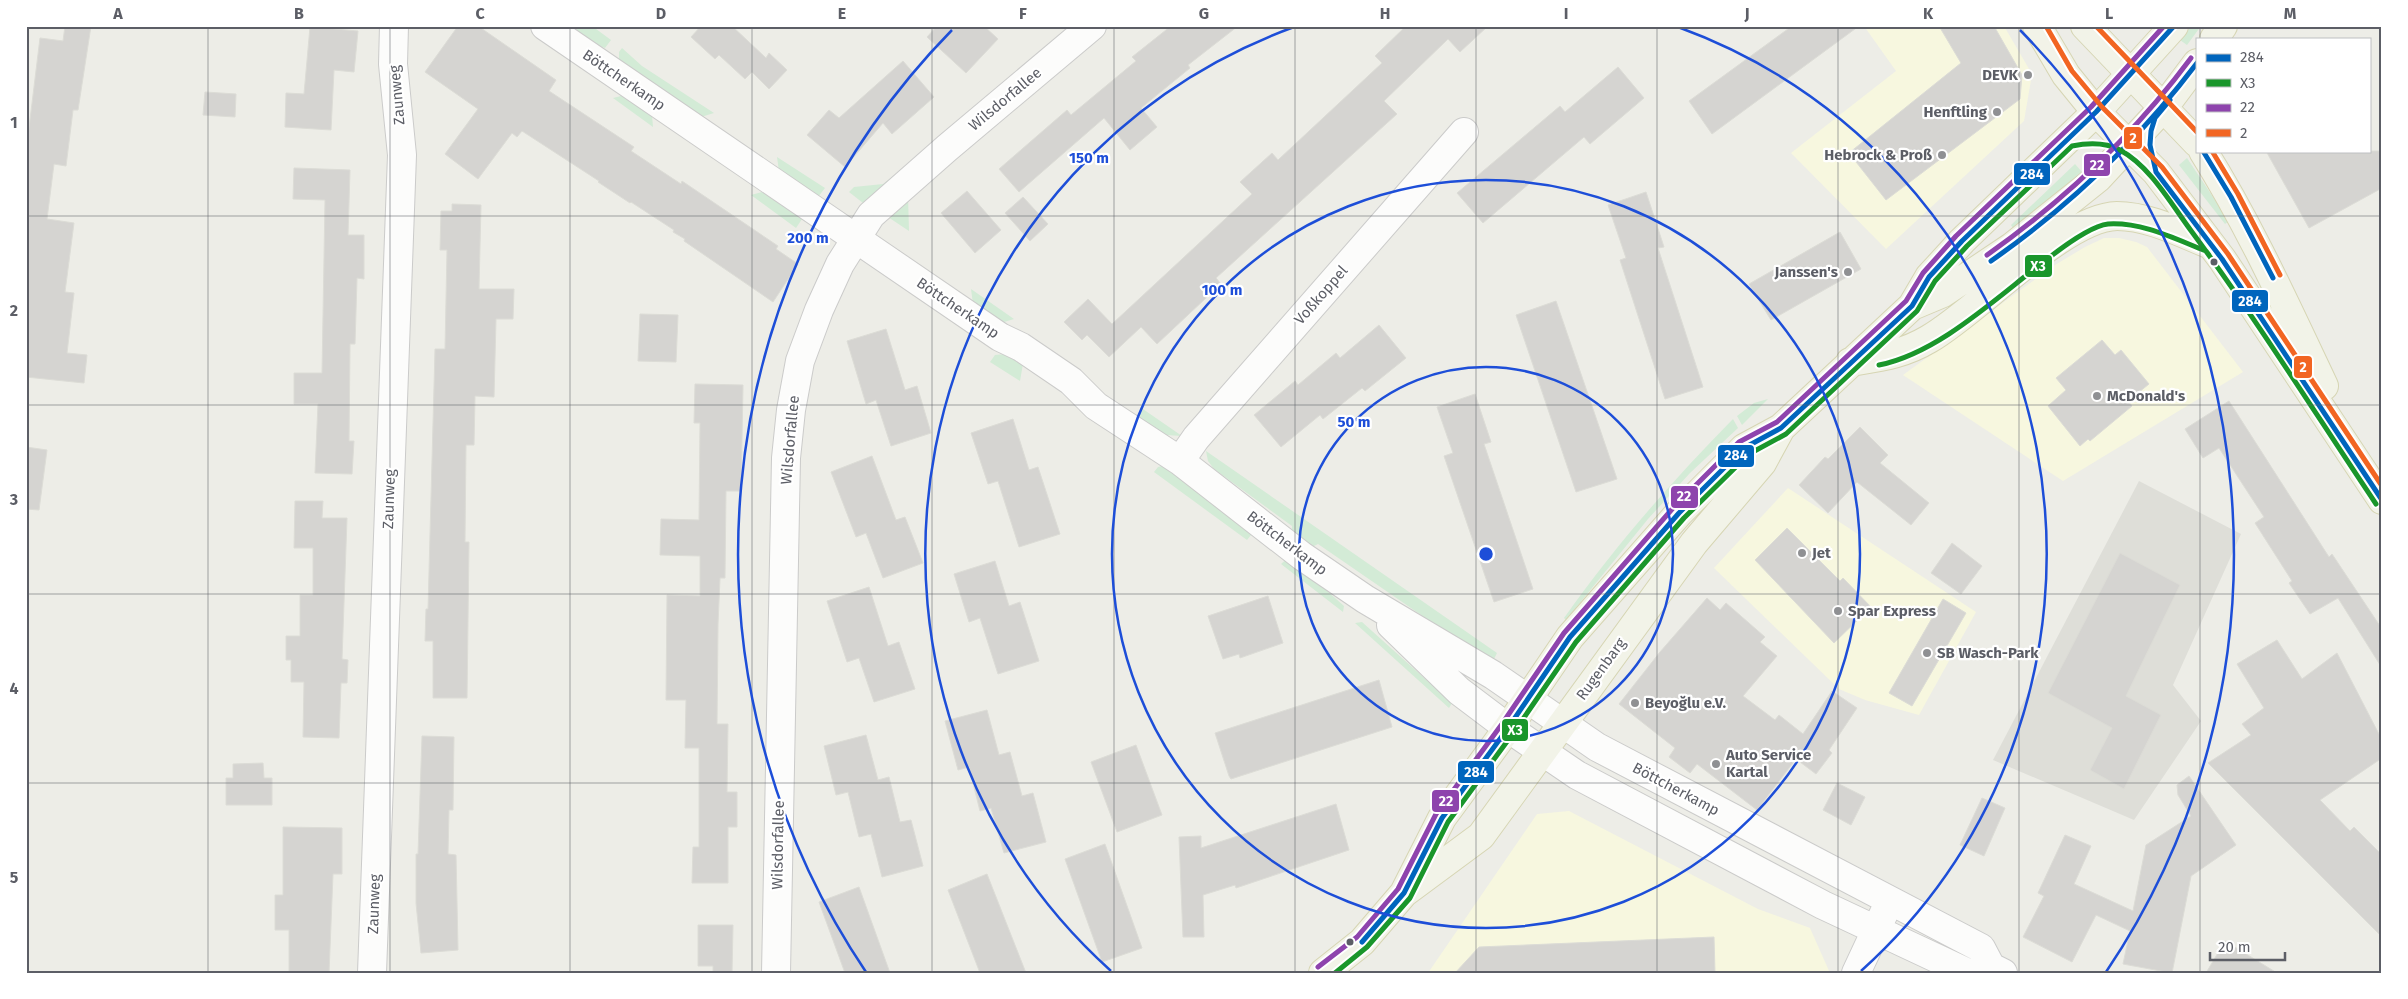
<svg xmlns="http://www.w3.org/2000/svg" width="2408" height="999" viewBox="0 0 2408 999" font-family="'Fira Sans',sans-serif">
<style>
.commercial{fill:#f7f7df}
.industrial{fill:#deded8}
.green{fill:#d3ebd6}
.building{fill:#d5d4d1;stroke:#dcdcd6}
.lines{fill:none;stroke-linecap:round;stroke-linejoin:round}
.minor-casing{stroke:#cbcbca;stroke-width:30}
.major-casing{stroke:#d6d5b3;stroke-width:30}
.minor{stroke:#fcfcfb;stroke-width:28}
.major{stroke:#f2f3e8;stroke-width:28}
.bus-1-casing{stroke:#fff;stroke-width:9}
.bus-2-casing{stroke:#fff;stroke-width:9}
.bus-3-casing{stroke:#fff;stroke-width:9}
.bus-4-casing{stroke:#fff;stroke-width:9}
.bus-1{stroke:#0065bd;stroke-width:5}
.bus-2{stroke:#1a962b;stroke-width:5}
.bus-3{stroke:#8e44ad;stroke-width:5}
.bus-4{stroke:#f26522;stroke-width:5}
.grid{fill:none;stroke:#5c5e66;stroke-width:1;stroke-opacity:0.55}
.ring{fill:none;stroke:#1d4ed8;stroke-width:2.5}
.poi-dot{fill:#8f9093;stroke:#fff;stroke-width:2}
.bus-dot{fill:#5c5e66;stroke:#fff;stroke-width:2}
.labels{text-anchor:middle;stroke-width:4.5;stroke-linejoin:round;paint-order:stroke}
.poi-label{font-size:15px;font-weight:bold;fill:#5c5e66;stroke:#fff;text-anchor:start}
.street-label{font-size:15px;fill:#5c5e66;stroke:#fff}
.centre{fill:#1d4ed8;stroke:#fff;stroke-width:2.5}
.ring-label{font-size:15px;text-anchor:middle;font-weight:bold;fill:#1d4ed8;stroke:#fff;stroke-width:4.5;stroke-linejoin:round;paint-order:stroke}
.line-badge{stroke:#fff;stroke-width:2}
.badge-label{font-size:14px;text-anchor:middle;font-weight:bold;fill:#fff}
.neatline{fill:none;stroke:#5c5e66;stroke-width:2}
.grid-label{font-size:16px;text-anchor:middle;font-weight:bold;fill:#5c5e66}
</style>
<rect width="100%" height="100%" fill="#edede7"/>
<!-- commercial -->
<path class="commercial" d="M1864 26H2004L2032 74 2024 121 1886 249 1791 153 1896 71Z
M2104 238H2119L2136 242 2147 247 2243 372 2063 481 1903 375 2055 265 2085 247Z
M1788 488 1976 612 1919 715 1865 700 1839 689 1714 568Z
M1569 811 1758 909 1810 928 1830 973H1428L1537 814Z"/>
<!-- industrial -->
<path class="industrial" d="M2139 481 2241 534 2173 685 2201 721 2134 820 1993 760Z"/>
<!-- green -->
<path class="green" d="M577 26H592L611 40 605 48 600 46 592 50 577 40Z
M2192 26H2201L2187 45 2180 40Z
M622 48 642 66 714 113 701 117 619 59V52Z
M625 95 652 115 653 127 613 98Z
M777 157 825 188 818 197 779 171Z
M2187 158 2229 221 2225 224 2179 165Z
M2075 164 2082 172 2013 228 2011 225Z
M896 174 898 176 867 202 863 203 849 192 854 187 883 184Z
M762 192 802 219 796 228 751 195Z
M908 195 909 231 888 217Z
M971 289 1014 319 1001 323 973 304Z
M1015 353 1024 358 1020 381 990 362 995 355Z
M1768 399 1742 425 1737 416 1754 403Z
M1140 407 1182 436 1166 435 1140 420Z
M1733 419 1738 428 1690 473 1648 519 1566 620 1564 618C1615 546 1671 482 1733 419Z
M1206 451 1497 653 1494 659 1485 657 1453 637 1318 544 1306 550 1291 539 1292 526 1214 469 1208 461Z
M1162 466 1250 529 1251 535 1247 540 1154 472 1158 467Z
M1289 557 1344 606 1343 612 1281 564Z
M1362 622 1452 703 1449 708 1355 623Z"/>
<!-- building -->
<path class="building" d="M65 26H91L78 110H73L66 166 54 164 47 219 74 223 65 292 74 293 67 353 87 355 84 383 26 377V136H28L40 38 63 41Z
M458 26H478L556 80 549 91 634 147 631 151 681 184 682 181 778 246 776 249 798 264 773 302 684 241 685 239 673 232 674 230 631 202 630 203 598 182 599 181 522 131 517 137 512 133 478 179 445 154 478 109 425 72Z
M701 26H732L766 58 769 53 787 70 769 89 752 72 745 79 719 55 715 59 691 37Z
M937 26H984L998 39 966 73 927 37Z
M1171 26H1238L1188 65 1190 68 1141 108 1157 127 1130 150 1104 118 1019 192 999 169 1067 110 1071 115 1136 61 1132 57Z
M1406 26H1488L1460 52 1448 39 1384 101 1397 114 1216 278 1221 284 1157 344 1141 327 1109 357 1087 335 1082 340 1064 322 1088 299 1112 324 1252 194 1240 182 1272 153 1278 160 1382 63 1375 56Z
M1792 26H1859L1712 134 1689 101Z
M1939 26H1994L2022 75 2020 99 1886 200 1849 153 1961 63Z
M310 27 358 31 354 72 334 70 331 130 285 127 286 93 304 94Z
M903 61 934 97 892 134 883 123 845 167 807 135 829 110 839 118Z
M1618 67 1644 98 1590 144 1584 137 1483 223 1457 193 1560 106 1565 112Z
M205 92 236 94 235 117 203 115Z
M2266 151H2382V188L2309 228Z
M294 168 350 170 348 235H364V279L357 278 355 344H350L349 441H354L352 474 315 473 318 404H294V373H322L325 200 293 199Z
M967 191 1001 230 975 253 941 213Z
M1646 192 1664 247 1658 248 1703 387 1665 399 1620 260 1626 258 1608 205Z
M1023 197 1048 224 1030 241 1005 213Z
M452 204 481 205 479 289H514L513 319H496L494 397 475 396 474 445H466L465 542H469L467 698H433V641H425L426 609H428L435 349H445L447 250H440L441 211H452Z
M1840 232 1861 269 1771 320 1749 284Z
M1556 301 1617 479 1576 492 1516 315Z
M640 314 678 315 676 362 638 361Z
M1379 325 1406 358 1365 391 1362 388 1323 419 1320 415 1281 447 1254 415 1295 381 1298 385 1336 353 1340 358Z
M886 329 905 390 917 386 931 433 891 446 876 400 866 404 847 341Z
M2102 340 2115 355 2121 350 2149 384 2128 401 2132 406 2090 441 2088 439 2080 446 2048 406 2066 390 2056 378Z
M695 384 743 385 741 491H726L725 578H720L718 624 717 724H728L727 792H737V827H728V883H692L693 847H699V748H685L686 700H666L667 595 700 596V556L660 555 661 519 699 520 700 423H694Z
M1475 394 1491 442 1484 444 1533 589 1494 602 1444 456 1453 453 1437 407Z
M2229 401 2329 557 2332 554 2382 629V668L2338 598 2310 614 2289 583 2292 581 2255 523 2264 517 2219 448 2203 458 2185 429Z
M1013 419 1029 470 1038 467 1060 534 1019 547 998 481 988 484 971 433Z
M1860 427 1888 455 1880 463 1929 503 1911 525 1857 482 1828 513 1799 485 1825 457 1828 459Z
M26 447 47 450 39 510 26 509Z
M872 456 896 520 905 517 923 563 883 578 866 533 856 537 831 472Z
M295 501H323L322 518H347L342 659 348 660 347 683H341L339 738 303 737 304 682H291V660H286V636H300V595H313V548H294Z
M1787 528 1840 581 1843 578 1871 607 1834 643 1755 560Z
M1952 543 1982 566 1961 594 1931 573Z
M2120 553 2180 585 2126 696 2161 715 2124 789 2090 770 2112 728 2048 693Z
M995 561 1009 606 1020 602 1039 661 998 674 980 618 969 622 954 574Z
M869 587 888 646 899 642 915 689 874 702 859 658 847 662 827 601Z
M1268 596 1283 643 1240 658 1239 654 1223 659 1208 616Z
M1707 598 1720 610 1726 603 1765 637 1760 642 1777 656 1743 696 1775 720 1779 715 1803 734 1832 691 1857 708 1829 750 1832 753 1816 774 1796 759 1757 810 1697 764 1690 773 1669 757 1675 748 1619 704 1660 652Z
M1943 599 1966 613 1912 706 1889 693Z
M2277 640 2302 679 2337 653 2382 740V758L2320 800 2350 831 2354 827 2382 855V937L2208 763 2251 735 2242 724 2264 708 2237 664Z
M1379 680 1392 727 1231 779 1229 776 1215 733Z
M987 710 999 755 1010 752 1022 796 1033 793 1046 842 1004 853 991 808 980 811 969 767 958 770 945 721Z
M866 735 878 780 889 777 900 822 911 820 923 866 882 877 871 834 859 837 848 792 836 795 824 746Z
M422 736 454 737 453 810H449L448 854 456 855 458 950 421 953 416 903V854H418Z
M1136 745 1162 815 1117 832 1091 762Z
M263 763 264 778H272V805H226V778H233V764Z
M2189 776 2236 845 2191 876 2172 973 2123 964 2130 931 2096 915 2072 962 2023 937 2044 896 2038 893 2065 835 2091 846 2074 884 2133 911 2146 845 2191 816 2178 795 2177 785Z
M1837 783 1865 797 1851 825 1823 810Z
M1982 798 2005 808 1984 856 1960 845Z
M1336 804 1349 850 1236 888 1235 885 1203 895 1204 937H1183L1179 837 1201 836V848Z
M283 827 342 828V874H333L329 973H289V930H275V895H283Z
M1105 844 1142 948 1102 962 1065 859Z
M987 874 1026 973H980L948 890Z
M859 887 890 973H845L819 902Z
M698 925H733L732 973H713V966H698Z
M1714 937 1715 973H1455L1479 947Z
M2225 941 2277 973H2206Z"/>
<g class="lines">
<!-- minor casing -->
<g class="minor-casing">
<path id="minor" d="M545 26 1000 337 1021 347 1071 381 1096 406 1180 461 1302 556 1365 599 1493 675 1597 747 1981 948 1991 967 2003 973
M1180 461 1196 438 1464 132
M1391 625 1459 691 1508 728 1577 775 1823 905 1968 973
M372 973 402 155 393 64 394 26
M776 973 786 458 791 410 800 361 819 310 840 264 871 215 947 148 1092 26
M1856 973 1884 913"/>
</g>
<!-- major casing -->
<g class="major-casing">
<path id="major" d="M2037 26 2066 75 2096 112 2156 172 2222 259 2382 500
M2085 26 2197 143
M2214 39 2223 26
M2203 151C2250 226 2286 306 2324 386
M1912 306 1943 293 2013 246 2098 178 2164 107 2197 63
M1850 362C1880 357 1902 355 1929 339 1978 311 2064 217 2117 216 2149 216 2181 233 2211 245
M1404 893 1442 818 1508 728 1570 637 1679 513 1744 448 1781 428 1912 306 1929 277 1962 241 2096 112 2174 26
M1323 973 1362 942 1404 893 1481 836 1694 543 1762 463 1781 428"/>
</g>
<!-- minor -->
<use href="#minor" class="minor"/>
<!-- major -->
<use href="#major" class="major"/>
<!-- bus-1 casing -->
<g class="bus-1-casing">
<path id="bus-1" d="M2170 100 2155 118 2151 131 2150 145 2156 172 2222 259 2382 500
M2203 151 2231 197 2273 278
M1991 261C2071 205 2138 141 2197 63
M1362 942 1404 893 1442 818 1508 728 1570 637 1679 513 1744 448 1781 428 1912 306 1929 277 1962 241 2096 112 2174 26"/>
</g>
<!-- bus-2 casing -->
<g class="bus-2-casing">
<path id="bus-2" d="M1879 365C1939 353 1997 297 2046 260 2060 249 2090 226 2108 224 2143 222 2175 239 2206 251L2209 255
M1335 973 1367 947 1410 898 1448 822 1514 732 1576 642 1684 518 1749 454 1786 434 1917 311 1935 281 1967 246 2072 146C2087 143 2105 142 2120 150 2151 167 2171 204 2192 232 2257 320 2315 413 2376 504"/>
</g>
<!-- bus-3 casing -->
<g class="bus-3-casing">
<path id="bus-3" d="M1987 255C2066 199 2133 136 2191 58
M1318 967 1357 937 1398 889 1436 814 1502 724 1564 633 1673 508 1739 442 1777 422 1906 301 1923 273 1956 236 2091 107 2164 26"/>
</g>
<!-- bus-4 casing -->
<g class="bus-4-casing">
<path id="bus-4" d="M2046 26 2072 71 2102 107 2162 167 2228 254 2382 486
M2096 26 2197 132
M2212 151 2238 194 2280 275"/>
</g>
<!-- bus-1 -->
<use href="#bus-1" class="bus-1"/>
<!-- bus-2 -->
<use href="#bus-2" class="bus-2"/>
<!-- bus-3 -->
<use href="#bus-3" class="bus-3"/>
<!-- bus-4 -->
<use href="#bus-4" class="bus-4"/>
</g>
<!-- grid -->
<path class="grid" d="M208 26V973M390 26V973M570 26V973M752 26V973M932 26V973M1114 26V973M1295 26V973M1476 26V973M1657 26V973M1838 26V973M2019 26V973M2200 26V39M2200 151V973M26 216H2382M26 405H2382M26 594H2382M26 783H2382"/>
<!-- distance rings -->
<g class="ring">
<circle cx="1486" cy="554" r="187"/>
<circle cx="1486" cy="554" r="374"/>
<path d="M1111 971A561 561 0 0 1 1294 27M1678 27A561 561 0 0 1 1861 971"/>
<path d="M866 972A748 748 0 0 1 952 30M2020 30A748 748 0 0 1 2106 972"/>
</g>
<!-- markers -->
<g class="poi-dot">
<circle cx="2028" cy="75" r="5"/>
<circle cx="1997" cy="112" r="5"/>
<circle cx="1942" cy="155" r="5"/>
<circle cx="1848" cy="272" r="5"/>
<circle cx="2097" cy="396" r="5"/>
<circle cx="1802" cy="553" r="5"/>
<circle cx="1838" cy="611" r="5"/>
<circle cx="1927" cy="653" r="5"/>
<circle cx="1635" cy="703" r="5"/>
<circle cx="1716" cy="764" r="5"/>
</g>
<g class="bus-dot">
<circle cx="2214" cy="262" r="4.5"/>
<circle cx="1350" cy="942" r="4.5"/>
</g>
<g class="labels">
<!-- poi labels -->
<g class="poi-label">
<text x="2018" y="80" text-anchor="end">DEVK</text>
<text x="1987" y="117" text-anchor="end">Henftling</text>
<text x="1932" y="160" text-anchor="end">Hebrock &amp; Proß</text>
<text x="1838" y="277" text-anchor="end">Janssen's</text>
<text x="2107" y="401">McDonald's</text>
<text x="1812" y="558">Jet</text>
<text x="1848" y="616">Spar Express</text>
<text x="1937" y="658">SB Wasch-Park</text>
<text x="1645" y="708">Beyoğlu e.V.</text>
<text x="1726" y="760">Auto Service<tspan x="1726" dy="17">Kartal</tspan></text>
</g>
<!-- street labels -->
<g class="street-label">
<text transform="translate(624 80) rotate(34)" y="5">Böttcherkamp</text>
<text transform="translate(397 95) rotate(-95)" y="5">Zaunweg</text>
<text transform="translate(1005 99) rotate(-40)" y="5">Wilsdorfallee</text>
<text transform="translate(1321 295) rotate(-49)" y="5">Voßkoppel</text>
<text transform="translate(958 308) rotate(34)" y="5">Böttcherkamp</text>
<text transform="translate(790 440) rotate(-85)" y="5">Wilsdorfallee</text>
<text transform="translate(389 499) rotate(-88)" y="5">Zaunweg</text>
<text transform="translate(1287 543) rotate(37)" y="5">Böttcherkamp</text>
<text transform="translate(1601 669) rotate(-54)" y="5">Rugenbarg</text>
<text transform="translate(1676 789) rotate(28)" y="5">Böttcherkamp</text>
<text transform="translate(778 845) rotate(-89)" y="5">Wilsdorfallee</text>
<text transform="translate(374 904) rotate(-88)" y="5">Zaunweg</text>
</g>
</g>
<circle cx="1486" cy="554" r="8" class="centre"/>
<g class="ring-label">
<text x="1089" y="163">150 m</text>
<text x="808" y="243">200 m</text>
<text x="1222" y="295">100 m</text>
<text x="1354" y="427">50 m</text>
</g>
<g class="line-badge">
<rect x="2123" y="126" width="20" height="24" rx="5" fill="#f26522"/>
<rect x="2083" y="153" width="28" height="24" rx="5" fill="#8e44ad"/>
<rect x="2013" y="162" width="38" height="24" rx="5" fill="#0065bd"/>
<rect x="2024" y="254" width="29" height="24" rx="5" fill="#1a962b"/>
<rect x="2231" y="289" width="38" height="24" rx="5" fill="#0065bd"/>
<rect x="2293" y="355" width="20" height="24" rx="5" fill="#f26522"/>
<rect x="1717" y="444" width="38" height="24" rx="5" fill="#0065bd"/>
<rect x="1670" y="485" width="29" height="24" rx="5" fill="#8e44ad"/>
<rect x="1501" y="718" width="28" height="24" rx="5" fill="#1a962b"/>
<rect x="1457" y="760" width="38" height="24" rx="5" fill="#0065bd"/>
<rect x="1431" y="789" width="29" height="24" rx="5" fill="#8e44ad"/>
</g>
<g class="badge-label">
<text x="2133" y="143">2</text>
<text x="2097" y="170">22</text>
<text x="2032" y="179">284</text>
<text x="2038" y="271">X3</text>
<text x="2250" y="306">284</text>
<text x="2303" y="372">2</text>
<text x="1736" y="460">284</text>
<text x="1684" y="501">22</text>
<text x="1515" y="735">X3</text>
<text x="1476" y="777">284</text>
<text x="1446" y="806">22</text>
</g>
<!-- border -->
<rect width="2408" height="999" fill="none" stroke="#ffffff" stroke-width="55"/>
<!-- legend -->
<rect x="2196" y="38" width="175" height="115" fill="#ffffff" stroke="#bebfc2"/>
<rect x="2206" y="54" width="25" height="8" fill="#0065bd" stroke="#bebfc2"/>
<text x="2240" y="62" font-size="15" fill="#5c5e66">284</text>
<rect x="2206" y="79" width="25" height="8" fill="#1a962b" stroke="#bebfc2"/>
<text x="2240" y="88" font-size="15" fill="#5c5e66">X3</text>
<rect x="2206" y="104" width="25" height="8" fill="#8e44ad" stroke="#bebfc2"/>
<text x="2240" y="112" font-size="15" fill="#5c5e66">22</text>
<rect x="2206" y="129" width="25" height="8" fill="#f26522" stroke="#bebfc2"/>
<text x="2240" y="138" font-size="15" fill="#5c5e66">2</text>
<!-- scale -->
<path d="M2210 952v8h75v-8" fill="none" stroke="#5c5e66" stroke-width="2.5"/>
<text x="2218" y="952" font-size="15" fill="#5c5e66" stroke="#ffffff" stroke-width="4" paint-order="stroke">20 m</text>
<rect x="28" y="28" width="2352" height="944" class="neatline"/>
<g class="grid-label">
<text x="118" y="19">A</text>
<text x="299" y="19">B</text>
<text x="480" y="19">C</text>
<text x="661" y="19">D</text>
<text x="842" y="19">E</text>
<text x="1023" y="19">F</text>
<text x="1204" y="19">G</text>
<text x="1385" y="19">H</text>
<text x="1566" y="19">I</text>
<text x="1747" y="19">J</text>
<text x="1928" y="19">K</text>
<text x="2109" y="19">L</text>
<text x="2290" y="19">M</text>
<text x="14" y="128">1</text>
<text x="14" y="316">2</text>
<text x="14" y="505">3</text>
<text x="14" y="694">4</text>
<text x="14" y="883">5</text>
</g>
</svg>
